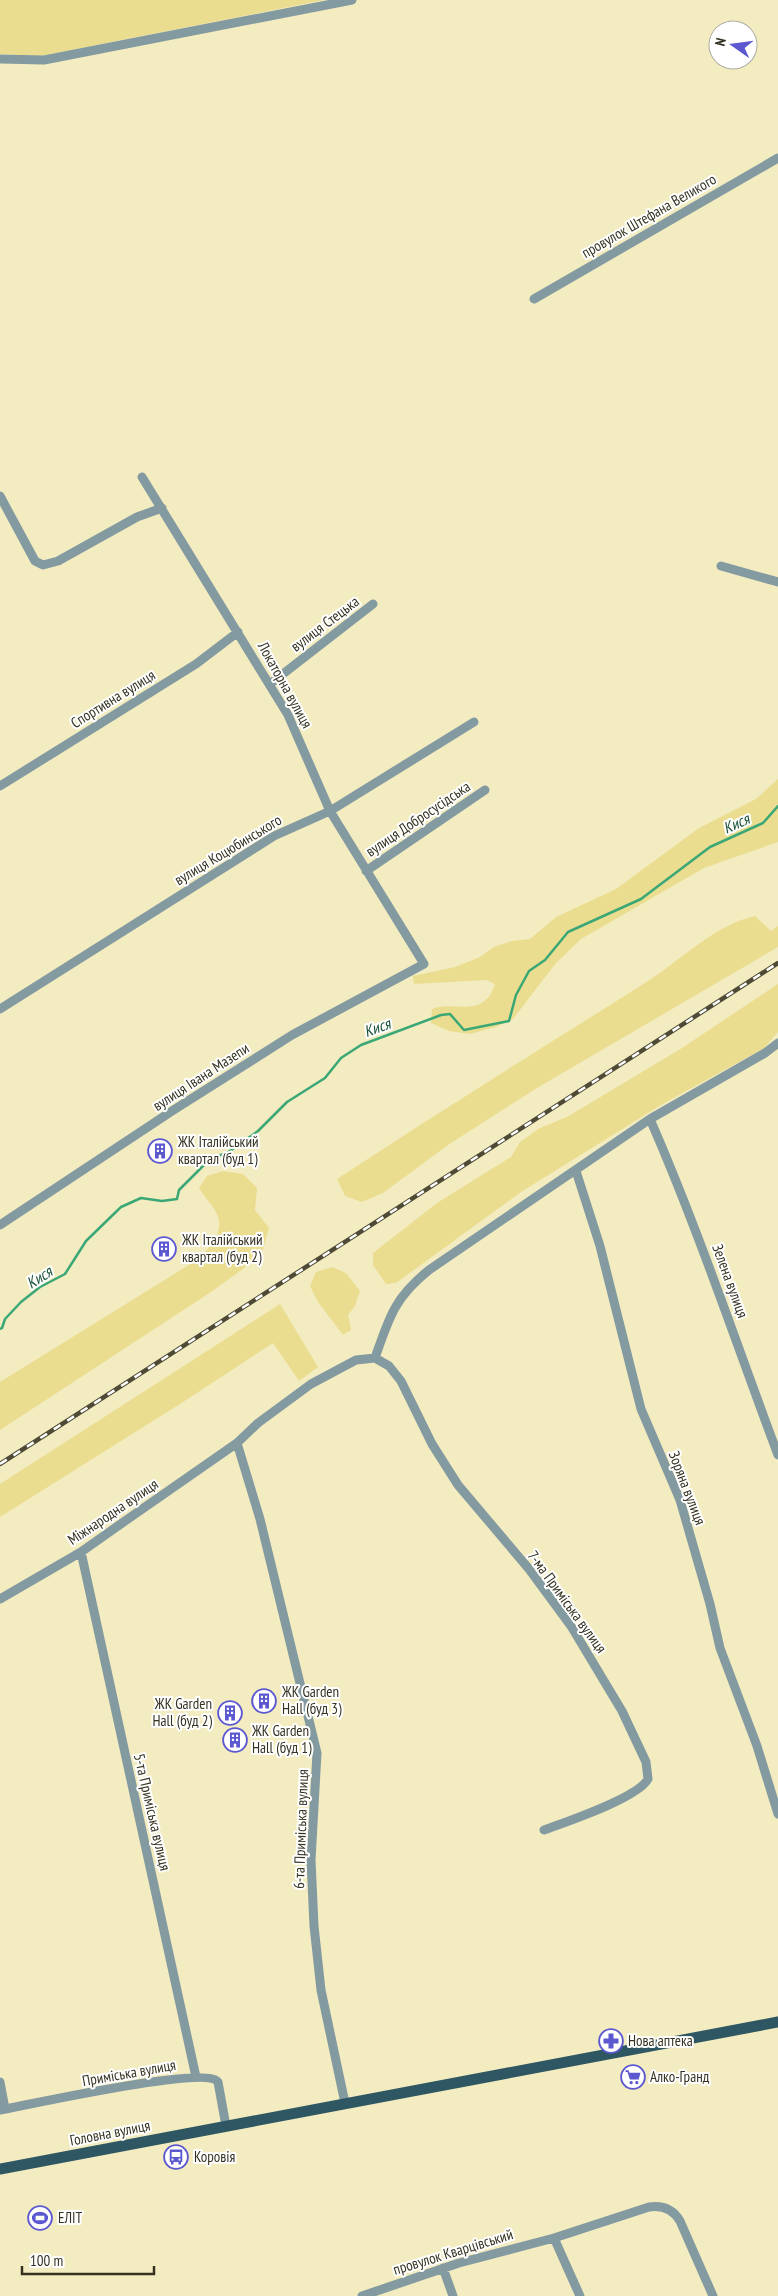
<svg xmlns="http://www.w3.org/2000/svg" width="778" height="2296" viewBox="0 0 778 2296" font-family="'PT Sans Narrow',sans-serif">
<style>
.green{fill:#eadd8f}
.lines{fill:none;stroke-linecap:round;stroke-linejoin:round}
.stream{stroke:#3ba776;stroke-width:2.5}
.minor{stroke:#849aa1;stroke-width:9}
.major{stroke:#2f5763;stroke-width:11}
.rail-casing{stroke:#4e4a36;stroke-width:4.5}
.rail{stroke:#fff;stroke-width:2.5;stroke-dasharray:8;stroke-linecap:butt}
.labels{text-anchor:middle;stroke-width:4;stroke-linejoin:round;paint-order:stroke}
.street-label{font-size:15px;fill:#353221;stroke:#fff}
.poi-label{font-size:15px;fill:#353221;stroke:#fff;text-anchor:start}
.water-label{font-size:16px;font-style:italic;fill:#1a5339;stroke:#fff}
</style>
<rect width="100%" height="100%" fill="#f3ecc0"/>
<!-- green -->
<path class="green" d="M0 0H324L40 56 0 54Z
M778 779V842L704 868 581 939 556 963 513 1019 496 1027 470 1034 449 1031 431 1023 432 1009C456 1000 483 1020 495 984L486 980 414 984 413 976 455 967 480 957 494 947 512 941 530 939 556 917 616 889 699 828 756 799Z
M755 916 771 931 778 926V947L537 1088 448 1145 383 1193 362 1202 345 1196 337 1179C439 1112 542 1048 645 983 680 961 714 925 755 916Z
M778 984V1032L764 1048 661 1105 521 1192 396 1283 386 1284 373 1265V1253L437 1203 511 1157 520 1142 540 1128 567 1117 682 1048Z
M223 1171 243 1174 257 1188 255 1210 269 1228 263 1249 243 1269 211 1292 0 1430V1382L192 1263C206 1251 226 1235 217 1214 213 1205 204 1197 199 1188L207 1176Z
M332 1267 346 1273 360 1291 355 1306 348 1315 351 1330 343 1335 318 1302 310 1286 316 1272Z
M280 1304 318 1367 299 1381 273 1343 180 1404 0 1517V1484Z"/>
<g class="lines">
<!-- stream -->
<path class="stream" d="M0 1329 2 1328 5 1319 21 1302 40 1287 65 1274 86 1241 121 1207 141 1198 162 1201 177 1199 179 1190 211 1158 227 1153 258 1131 287 1102 325 1078 341 1058 361 1045 441 1015 450 1014 464 1030 509 1021 516 995 529 971 545 960 568 932 641 899 710 847 763 823 778 806"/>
<!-- minor -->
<path class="minor" d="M0 59 44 60 352 0
M534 299 778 158
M0 496 35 561 43 565 58 561 137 517 162 508
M721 566 778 582
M270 684 373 604
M0 786 196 664 238 632
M366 871 485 790
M0 1009 274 836 330 811 474 722
M650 1119C698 1229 736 1343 778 1455
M576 1171 600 1246 641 1409 680 1500 710 1604 720 1648 757 1746 778 1814
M0 1225 172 1111 292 1035 424 964 330 811 288 715 142 477
M375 1358C389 1318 394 1298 429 1270L650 1119 765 1053 778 1043
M237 1443 260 1519 317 1753 311 1860 314 1926 321 1990 345 2103
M81 1552 196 2077
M0 1599 81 1552 115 1528 237 1443 258 1423 311 1384 356 1360 375 1358 389 1366 401 1381 432 1444 458 1485 529 1569 571 1626 622 1711 646 1762 648 1779C638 1798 566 1822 544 1830
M0 2082 5 2109
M0 2110C28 2105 206 2065 218 2082L226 2126
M443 2268 453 2296
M362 2296 459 2263 554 2238
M580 2296 554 2238 649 2207C663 2205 673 2209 680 2221L713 2296"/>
<!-- major -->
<path class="major" d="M0 2169 778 2022"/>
<!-- rail casing -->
<g class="rail-casing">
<path id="rail" d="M0 1464 778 963"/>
</g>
<!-- rail -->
<use href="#rail" class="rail"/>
</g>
<!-- icons -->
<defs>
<g id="building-ring" transform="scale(1.25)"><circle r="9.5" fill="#fff" stroke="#5c58d0" stroke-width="1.5"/><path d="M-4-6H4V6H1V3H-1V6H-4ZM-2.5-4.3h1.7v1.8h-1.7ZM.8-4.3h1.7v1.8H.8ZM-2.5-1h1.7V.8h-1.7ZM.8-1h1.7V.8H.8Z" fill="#5c58d0"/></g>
<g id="pharmacy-ring" transform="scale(1.25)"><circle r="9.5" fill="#fff" stroke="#5c58d0" stroke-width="1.5"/><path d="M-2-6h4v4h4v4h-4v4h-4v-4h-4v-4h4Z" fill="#5c58d0"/></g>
<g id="supermarket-ring" transform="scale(1.25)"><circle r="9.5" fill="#fff" stroke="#5c58d0" stroke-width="1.5"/><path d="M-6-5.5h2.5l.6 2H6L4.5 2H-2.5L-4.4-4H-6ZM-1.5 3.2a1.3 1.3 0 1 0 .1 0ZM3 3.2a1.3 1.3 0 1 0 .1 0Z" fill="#5c58d0"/></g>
<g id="bus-ring" transform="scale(1.25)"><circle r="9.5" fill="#fff" stroke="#5c58d0" stroke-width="1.5"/><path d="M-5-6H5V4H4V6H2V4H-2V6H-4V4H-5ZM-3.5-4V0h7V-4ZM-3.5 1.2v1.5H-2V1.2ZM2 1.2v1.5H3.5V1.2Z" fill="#5c58d0"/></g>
<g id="stadium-ring" transform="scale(1.25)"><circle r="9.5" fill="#fff" stroke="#5c58d0" stroke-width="1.5"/><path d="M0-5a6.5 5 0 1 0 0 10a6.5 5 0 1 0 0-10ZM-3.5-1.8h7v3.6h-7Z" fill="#5c58d0"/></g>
</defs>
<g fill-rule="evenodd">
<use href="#building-ring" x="160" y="1151"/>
<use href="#building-ring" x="164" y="1249"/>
<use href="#building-ring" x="264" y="1701"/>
<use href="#building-ring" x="230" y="1713"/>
<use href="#building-ring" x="235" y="1740"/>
<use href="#pharmacy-ring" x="611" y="2041"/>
<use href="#supermarket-ring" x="633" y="2077"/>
<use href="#bus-ring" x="176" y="2157"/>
<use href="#stadium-ring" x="40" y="2218"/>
</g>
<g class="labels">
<!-- street labels -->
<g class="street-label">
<text transform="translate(649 216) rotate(-30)" y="5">провулок Штефана Великого</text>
<text transform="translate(325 624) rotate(-37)" y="5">вулиця Стецька</text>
<text transform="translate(285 685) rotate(61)" y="5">Локаторна вулиця</text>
<text transform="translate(113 699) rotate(-32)" y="5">Спортивна вулиця</text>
<text transform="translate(418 819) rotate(-34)" y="5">вулиця Добросусідська</text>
<text transform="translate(228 850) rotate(-31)" y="5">вулиця Коцюбинського</text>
<text transform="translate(201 1077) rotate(-33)" y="5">вулиця Івана Мазепи</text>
<text transform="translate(730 1281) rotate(70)" y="5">Зелена вулиця</text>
<text transform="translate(687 1488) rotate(69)" y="5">Зоряна вулиця</text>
<text transform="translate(113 1512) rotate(-34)" y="5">Міжнародна вулиця</text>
<text transform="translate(567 1602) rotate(54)" y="5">7-ма Приміська вулиця</text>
<text transform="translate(152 1812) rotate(77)" y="5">5-та Приміська вулиця</text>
<text transform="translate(301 1829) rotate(-88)" y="5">6-та Приміська вулиця</text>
<text transform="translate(129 2073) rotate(-10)" y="5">Приміська вулиця</text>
<text transform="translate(110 2133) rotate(-11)" y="5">Головна вулиця</text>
<text transform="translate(453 2252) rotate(-17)" y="5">провулок Кварцівський</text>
</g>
<!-- poi labels -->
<g class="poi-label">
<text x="178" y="1147">ЖК Італійський<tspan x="178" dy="17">квартал (буд 1)</tspan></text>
<text x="182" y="1245">ЖК Італійський<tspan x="182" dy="17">квартал (буд 2)</tspan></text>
<text x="282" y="1697">ЖК Garden<tspan x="282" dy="17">Hall (буд 3)</tspan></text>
<text x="212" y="1709" text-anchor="end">ЖК Garden<tspan x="212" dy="17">Hall (буд 2)</tspan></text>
<text x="252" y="1736">ЖК Garden<tspan x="252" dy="17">Hall (буд 1)</tspan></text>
<text x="628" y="2046">Нова аптека</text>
<text x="650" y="2082">Алко-Гранд</text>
<text x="194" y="2162">Коровія</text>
<text x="58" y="2223">ЕЛІТ</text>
</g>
<!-- water labels -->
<g class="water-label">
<text transform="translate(736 823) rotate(-24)" y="6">Кися</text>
<text transform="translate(377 1027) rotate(-20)" y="6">Кися</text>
<text transform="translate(39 1277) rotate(-33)" y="6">Кися</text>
</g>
</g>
<!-- north arrow -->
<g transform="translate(733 45) rotate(284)"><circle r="24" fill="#ffffff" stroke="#aeada6"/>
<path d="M0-4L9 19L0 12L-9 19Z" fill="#5c58d0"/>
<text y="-8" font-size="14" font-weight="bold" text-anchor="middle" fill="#353221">N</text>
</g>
<!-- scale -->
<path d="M22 2266v8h132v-8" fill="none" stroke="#353221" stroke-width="2.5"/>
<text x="30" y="2266" font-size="15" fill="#353221" stroke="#ffffff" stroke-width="4" paint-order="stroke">100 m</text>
</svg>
